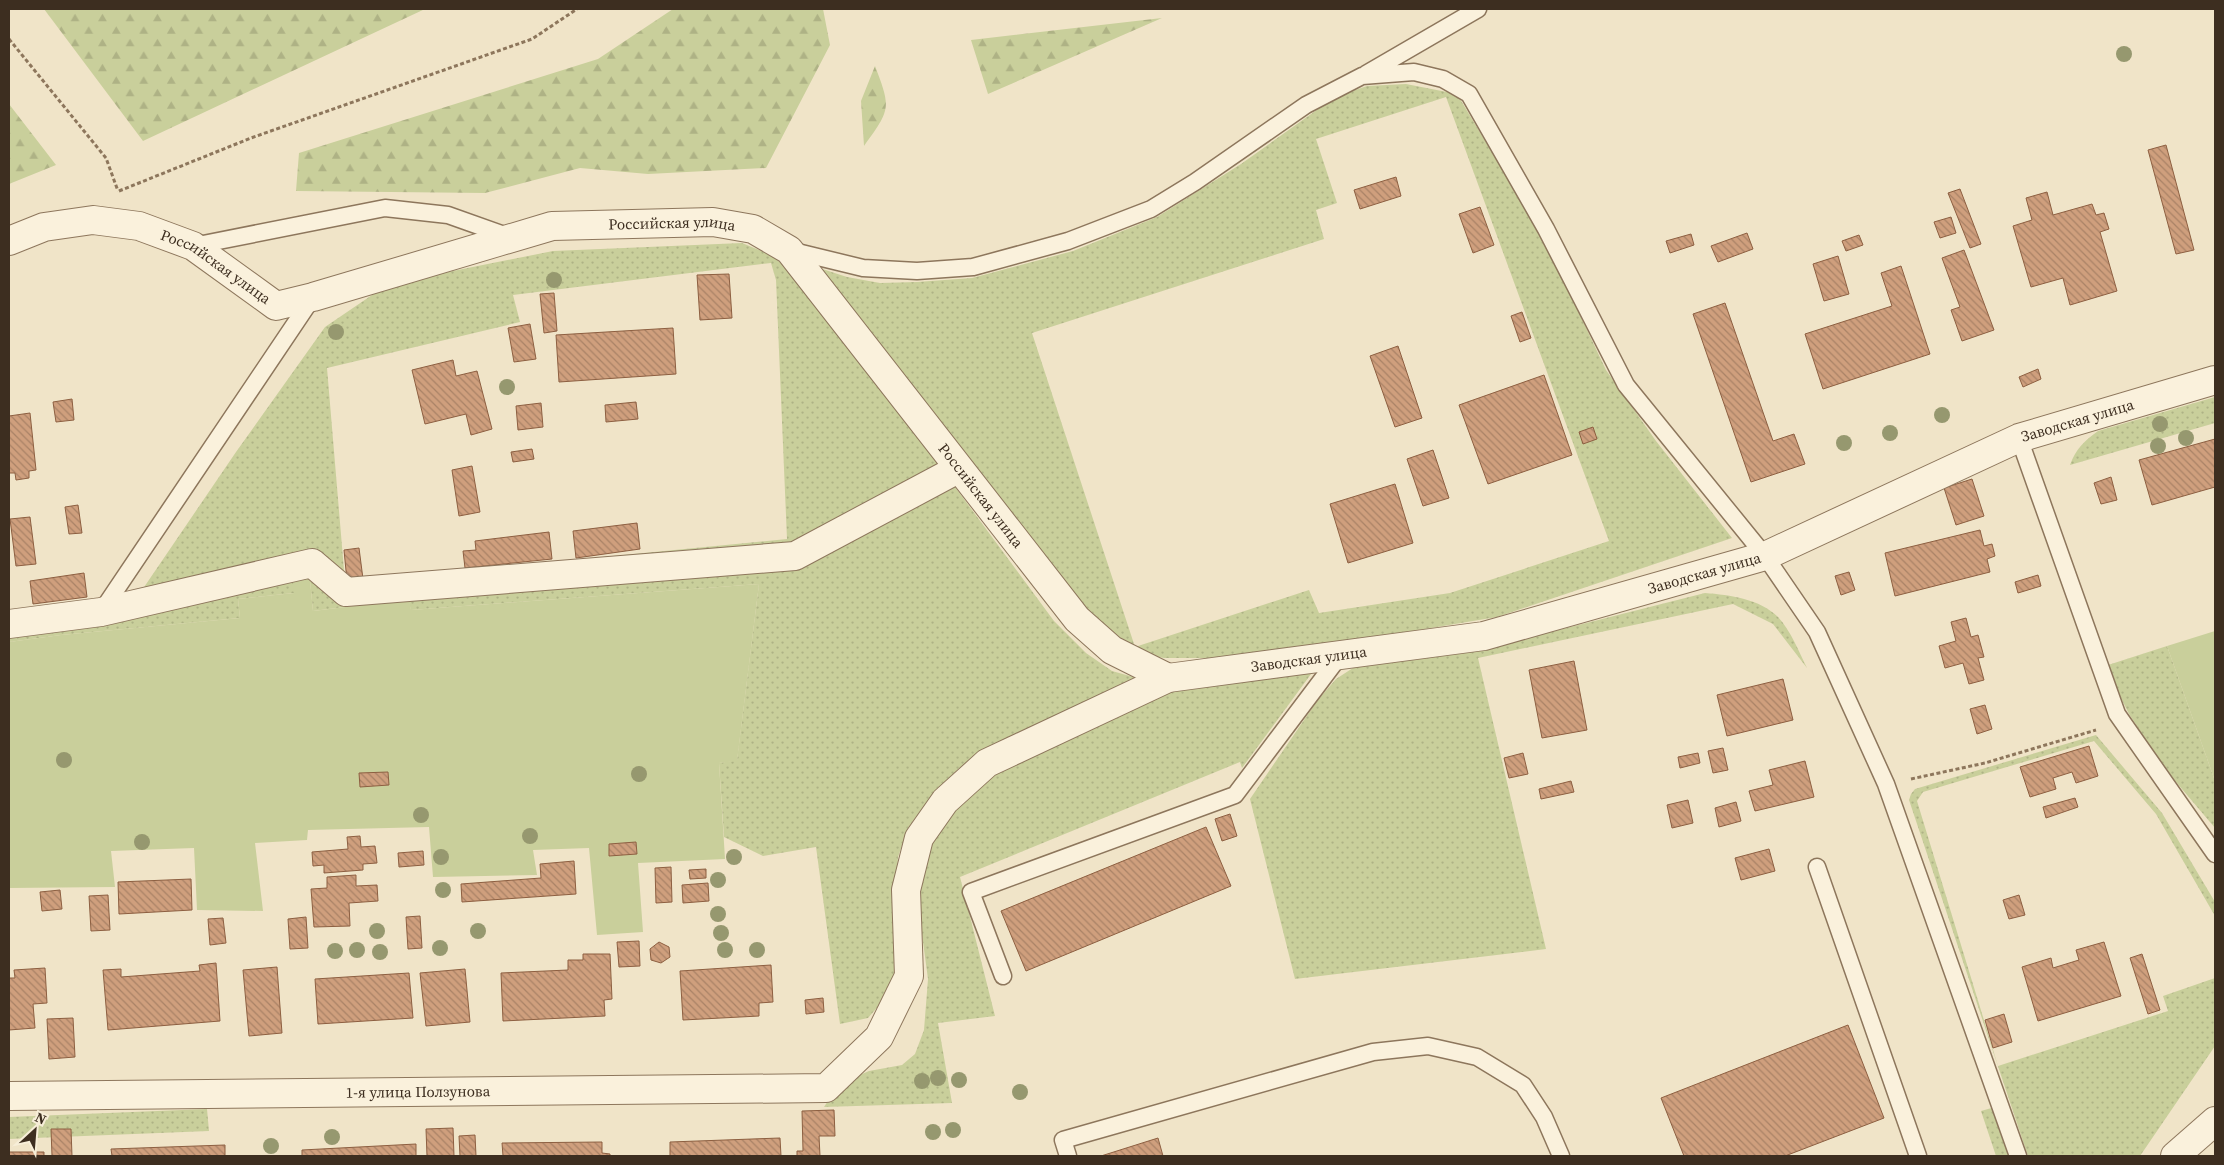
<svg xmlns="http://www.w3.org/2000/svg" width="2224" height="1165" viewBox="0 0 2224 1165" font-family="'Source Serif 4',serif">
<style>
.grass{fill:url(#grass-dots);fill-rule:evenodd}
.forest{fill:url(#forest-firs)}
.green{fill:#c9cf9b}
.building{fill:url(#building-back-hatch);stroke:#8d5f41}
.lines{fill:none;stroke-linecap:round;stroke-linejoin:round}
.lane-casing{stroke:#8d765c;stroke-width:19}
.street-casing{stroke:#8d765c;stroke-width:30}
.path{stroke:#8d765c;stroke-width:3;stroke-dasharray:4 2.5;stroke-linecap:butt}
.lane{stroke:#faf1dc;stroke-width:16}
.street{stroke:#faf1dc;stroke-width:28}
.tree{fill:#96986f}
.labels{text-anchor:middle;stroke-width:4;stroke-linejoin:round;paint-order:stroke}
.street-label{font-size:15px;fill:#3d2e20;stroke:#f7eed8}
</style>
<defs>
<pattern id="grass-dots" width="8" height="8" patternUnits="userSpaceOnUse" patternTransform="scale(1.25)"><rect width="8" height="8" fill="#c9cf9b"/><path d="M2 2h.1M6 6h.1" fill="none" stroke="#aeb285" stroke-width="1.8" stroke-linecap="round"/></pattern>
<pattern id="forest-firs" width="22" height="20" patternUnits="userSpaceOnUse" patternTransform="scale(1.25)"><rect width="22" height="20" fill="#c9cf9b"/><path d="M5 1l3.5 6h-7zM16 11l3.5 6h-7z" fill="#aeb285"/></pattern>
<pattern id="building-back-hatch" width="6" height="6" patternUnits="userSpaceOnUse" patternTransform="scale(1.25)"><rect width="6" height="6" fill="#cf9f7d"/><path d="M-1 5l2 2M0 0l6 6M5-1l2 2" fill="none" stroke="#a98266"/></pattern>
</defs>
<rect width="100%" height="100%" fill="#f0e4c8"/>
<!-- grass -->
<path class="grass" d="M1406 84 1457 94 1544 239 1606 370 1656 441 1732 538 1497 617 1251 658H1164L1140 653 1095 626 816 267 847 277 880 283 917 282 972 278 1073 251 1157 217 1241 164 1335 97 1367 86ZM1446 97 1609 541 1450 593 1319 613 1309 590 1135 647 1032 333 1324 239 1316 210 1337 203 1316 139Z
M742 243 771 255 803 281 1054 621 1086 653 1112 671 1144 680 990 747 958 769 930 798 908 828 898 857 895 901 901 972 882 1002 868 1018 840 1024 816 847 763 856 724 837 719 763 737 760 759 584 411 610 408 599 313 611 310 580 294 593 238 599 240 618 61 635 9 642V636L121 621 236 452 325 327 375 293 428 276 553 251ZM771 263 776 280 787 539 345 582 327 368 520 322 513 295Z
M2215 397V423L2070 465C2076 449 2084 441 2098 431Z
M1705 593C1730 595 1760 599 1778 617 1791 631 1799 652 1807 668L1773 624 1733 604 1478 658 1546 949 1295 979 1250 799 1317 701 1336 679 1356 666 1476 651Z
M2167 646 2215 781V828L2165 769 2129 714 2105 666Z
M1314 670 1242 768 1240 762 960 877 995 1016 938 1023 952 1103 824 1107 839 1084 869 1071 902 1065 915 1054 924 1030 928 979 916 890 932 834 951 810 994 772 1183 684Z
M2096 735 2162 813 2215 902V916L2156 814 2094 741 1923 792 1917 801 1998 1066 2168 1011 2163 996 2215 978V1046L2140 1156H2028L1909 800 1911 794 1915 789Z
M1995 1107 2011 1156H1996L1981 1111Z
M207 1109 209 1131 9 1139V1117Z"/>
<!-- forest -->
<path class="forest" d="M44 9H425L143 141Z
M673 9H823L830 45 766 168 648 174 580 168 485 193 296 191 299 153 598 59Z
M1162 18 988 94 971 40Z
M875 66C891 108 891 109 864 146L861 101Z
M9 104 56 165 9 184Z"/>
<!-- green -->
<path class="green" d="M310 580 313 611 409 599 411 610 759 584 737 761 719 763 725 859 638 863 643 932 597 935 589 848 533 850 537 875 433 877 429 827 308 830 307 840 255 843 263 911 197 910 194 848 111 851 115 887 9 888V642L61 635 240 618 238 599 294 593 293 581Z
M2215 631V781L2167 646Z"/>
<!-- building -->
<path class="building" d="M2166 145 2194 250 2176 254 2148 150Z
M1396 177 1401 196 1360 209 1354 190Z
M1960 189 1981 244 1970 248 1948 193Z
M2047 192 2053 215 2092 204 2096 215 2104 213 2109 229 2100 232 2117 291 2070 305 2063 278 2031 287 2013 226 2032 220 2026 198Z
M1480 207 1494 245 1473 253 1459 214Z
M1951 217 1956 233 1940 238 1934 222Z
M1747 233 1753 249 1718 262 1711 246Z
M1691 234 1694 245 1670 253 1666 241Z
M1859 235 1863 245 1846 251 1842 241Z
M1964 250 1994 330 1962 341 1951 310 1960 307 1942 258Z
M1838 256 1849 294 1824 301 1813 264Z
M1901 266 1930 354 1823 389 1805 334 1892 306 1881 273Z
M729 274 732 318 700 320 697 275Z
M554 293 557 331 544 333 540 294Z
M1725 303 1773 441 1794 434 1805 464 1751 482 1693 314Z
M1522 312 1531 338 1520 342 1511 316Z
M530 324 536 359 514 362 508 328Z
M673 328 676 374 559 382 556 335Z
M1398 346 1422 418 1395 427 1370 356Z
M453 360 456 376 477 371 492 429 471 435 466 414 425 424 412 370Z
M2038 369 2041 379 2023 387 2019 377Z
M1544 375 1572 455 1488 484 1459 405Z
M72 399 74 420 56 422 53 402Z
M636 402 638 419 606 422 605 405Z
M541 403 543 427 518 430 516 406Z
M30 413 36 470 29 471V478L16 480 15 473H9V416Z
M1593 427 1597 439 1583 444 1579 432Z
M2215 439V487L2152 505 2139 460Z
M532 449 534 459 513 462 511 452Z
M1433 450 1449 498 1423 506 1407 459Z
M472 466 480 512 459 516 452 470Z
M2111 477 2117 500 2101 504 2094 483Z
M1972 479 1984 516 1956 525 1944 488Z
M1395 484 1413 543 1348 563 1330 504Z
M78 505 82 533 69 534 65 507Z
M30 517 36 564 16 566 10 519Z
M637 523 640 549 576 558 573 531Z
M1980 530 1984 546 1992 544 1995 556 1987 559 1990 572 1895 596 1885 553Z
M549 532 552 559 465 568 463 551 476 550 475 541Z
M359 548 363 579 347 581 344 550Z
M1849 572 1855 590 1841 595 1835 576Z
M84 573 87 597 33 604 30 581Z
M2038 575 2041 586 2018 593 2015 582Z
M1966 618 1971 637 1978 635 1984 657 1978 658 1984 680 1969 684 1963 663 1945 668 1939 646 1956 641 1951 622Z
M1574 661 1587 730 1542 738 1529 670Z
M1783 679 1793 720 1727 736 1717 695Z
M1985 705 1992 729 1977 734 1970 709Z
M2089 746 2098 776 2076 783 2072 772 2053 778 2056 789 2030 797 2020 767Z
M1723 748 1728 770 1713 773 1708 751Z
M1523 753 1528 774 1509 778 1504 758Z
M1698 753 1700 763 1680 768 1678 757Z
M1805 761 1814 797 1755 811 1749 791 1773 785 1769 770Z
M388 772 389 785 360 787 359 773Z
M1571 781 1574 792 1541 799 1539 789Z
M2075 798 2078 807 2046 818 2043 807Z
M1688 800 1693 823 1672 828 1667 805Z
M1736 802 1741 821 1719 827 1715 808Z
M1230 814 1237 836 1222 841 1215 819Z
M1206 827 1231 886 1026 971 1001 911Z
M360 836 361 847 375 846 377 863 363 864V870L324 873V865L313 866 312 852 348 849 347 837Z
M636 842 637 854 609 856V844Z
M1769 849 1775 871 1741 880 1735 858Z
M423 851 424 865 399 867 398 853Z
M574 861 576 894 462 902 461 884 541 878 540 864Z
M671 867 672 902 656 903 655 868Z
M706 869V878L690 879 689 870Z
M356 875V886L377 885 378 901 349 903 350 926 314 927 311 889 327 888V877Z
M191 879 192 910 119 914 118 882Z
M708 883 709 901 683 903 682 885Z
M60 890 62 909 42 911 40 892Z
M108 895 110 930 91 931 89 896Z
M2019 895 2025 915 2009 919 2003 900Z
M420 916 422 948 408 949 406 917Z
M306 917 308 948 290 949 288 919Z
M223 918 226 943 210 945 208 919Z
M639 941 640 966 619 967 617 942Z
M659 942 669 947 670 957 661 963 651 960 650 949Z
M2104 942 2121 996 2038 1021 2022 967 2051 958 2053 968 2079 960 2076 950Z
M583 954H610L612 999 604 1000 605 1016 503 1021 501 973 568 970V960H583Z
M2142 954 2160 1010 2148 1014 2130 958Z
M216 963 220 1021 108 1030 103 970 121 969V977L200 971 199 965Z
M771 965 773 1002 759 1003V1016L683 1020 680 971Z
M277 967 282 1033 249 1036 243 970Z
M45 968 47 1003 33 1004 35 1028 9 1030V978H15L14 970Z
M465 969 470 1022 426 1026 420 973Z
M409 973 413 1018 318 1024 315 979Z
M823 998 824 1012 806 1014 805 1000Z
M2004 1014 2012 1042 1993 1048 1985 1020Z
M73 1018 75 1057 49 1059 47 1019Z
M1848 1025 1884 1118 1785 1156H1684L1661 1098Z
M834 1110 835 1136H819L820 1156H797V1151H803L802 1111Z
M453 1128 454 1156H427L426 1129Z
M51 1129H71L72 1156H52Z
M475 1135 476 1156H460L459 1136Z
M780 1138 781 1156H670V1142Z
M1158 1138 1163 1156H1101Z
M602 1142V1153L610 1154V1156H503L502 1143Z
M416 1144V1156H302V1150Z
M225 1145V1156H112L111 1149Z
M9 1152H44V1156H9Z"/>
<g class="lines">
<!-- lane casing -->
<g class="lane-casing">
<path id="lane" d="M1366 74 1478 9
M193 246 385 208 448 215 510 237
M789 250 863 268 917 271 973 267 1068 241 1151 209 1195 182 1306 105 1362 76 1414 72 1443 79 1469 94 1546 229 1626 385 1765 556 1817 632 1886 784 2018 1156
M2019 438 2117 714 2215 854
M101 612 313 297
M1817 867 1918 1156
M1003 976 971 892 1235 795 1339 657
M1068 1156 1063 1140 1373 1052 1428 1046 1477 1057 1523 1085 1544 1117 1561 1156"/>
</g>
<!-- street casing -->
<g class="street-casing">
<g id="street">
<path id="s1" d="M9 241 44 227 93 220 139 226 193 246 276 306 313 297 552 226 713 222 753 229 789 250 1077 619 1112 650 1168 678"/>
<path d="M9 624 101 612 312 563 346 592 795 556 958 469"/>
<path id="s2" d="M9 1096 826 1088 879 1037 909 976 906 890 919 838 945 801 987 763 1168 678 1484 636 1765 556 2019 438 2215 380"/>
<path d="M2175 1156 2215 1121"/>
</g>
</g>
<!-- path -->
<path class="path" d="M9 39 106 158 118 191
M119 191 251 138 532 39 577 9
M1911 779 1985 763 2096 730"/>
<!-- lane -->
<use href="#lane" class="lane"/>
<!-- street -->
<use href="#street" class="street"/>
</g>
<!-- trees -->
<g class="tree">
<circle cx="2124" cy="54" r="8"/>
<circle cx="554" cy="280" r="8"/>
<circle cx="336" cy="332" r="8"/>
<circle cx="507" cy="387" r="8"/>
<circle cx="1942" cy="415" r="8"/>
<circle cx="2160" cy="424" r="8"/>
<circle cx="1890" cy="433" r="8"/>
<circle cx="2186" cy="438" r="8"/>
<circle cx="1844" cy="443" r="8"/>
<circle cx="2158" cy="446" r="8"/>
<circle cx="64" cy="760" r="8"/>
<circle cx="639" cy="774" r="8"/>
<circle cx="421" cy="815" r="8"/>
<circle cx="530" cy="836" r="8"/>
<circle cx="142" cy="842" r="8"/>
<circle cx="441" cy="857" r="8"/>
<circle cx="734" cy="857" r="8"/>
<circle cx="718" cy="880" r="8"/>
<circle cx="443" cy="890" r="8"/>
<circle cx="718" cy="914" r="8"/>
<circle cx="377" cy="931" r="8"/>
<circle cx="478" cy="931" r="8"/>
<circle cx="721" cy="933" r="8"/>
<circle cx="440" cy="948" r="8"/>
<circle cx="357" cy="950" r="8"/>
<circle cx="725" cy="950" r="8"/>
<circle cx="757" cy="950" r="8"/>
<circle cx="335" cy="951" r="8"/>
<circle cx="380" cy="952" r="8"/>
<circle cx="938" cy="1078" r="8"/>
<circle cx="959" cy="1080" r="8"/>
<circle cx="922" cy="1081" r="8"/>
<circle cx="1020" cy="1092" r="8"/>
<circle cx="953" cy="1130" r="8"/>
<circle cx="933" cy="1132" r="8"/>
<circle cx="332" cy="1137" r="8"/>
<circle cx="271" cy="1146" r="8"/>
</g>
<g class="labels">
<!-- street labels -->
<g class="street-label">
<text dy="5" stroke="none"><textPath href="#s1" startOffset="701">Российская улица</textPath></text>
<text dy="5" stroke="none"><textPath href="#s1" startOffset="221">Российская улица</textPath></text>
<text dy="5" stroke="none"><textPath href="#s2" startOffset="2352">Заводская улица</textPath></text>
<text dy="5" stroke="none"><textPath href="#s1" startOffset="1136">Российская улица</textPath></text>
<text dy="5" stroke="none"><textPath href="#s2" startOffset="1948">Заводская улица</textPath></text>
<text dy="5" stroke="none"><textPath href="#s2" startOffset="1542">Заводская улица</textPath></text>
<text dy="5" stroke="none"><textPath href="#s2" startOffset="409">1-я улица Ползунова</textPath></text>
</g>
</g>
<!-- border -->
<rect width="2224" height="1165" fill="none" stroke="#3d2e20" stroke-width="20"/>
<!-- north arrow -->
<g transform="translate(35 1130) rotate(26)" stroke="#f7eed8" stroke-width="4" paint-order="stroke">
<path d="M0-4L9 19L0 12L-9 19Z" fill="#3d2e20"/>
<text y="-8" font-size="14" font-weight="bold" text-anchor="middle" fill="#3d2e20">N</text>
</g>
</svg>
